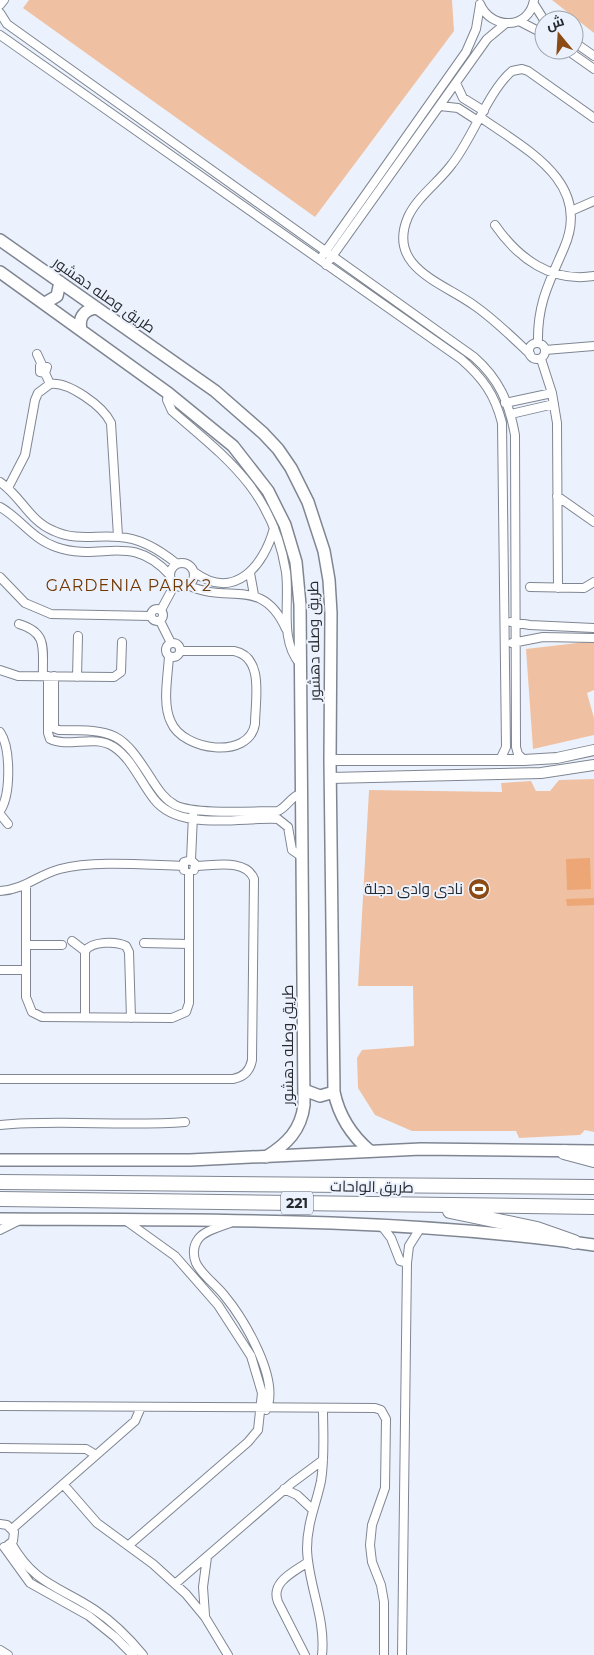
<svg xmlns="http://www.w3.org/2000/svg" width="594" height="1655" viewBox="0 0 594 1655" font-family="Montserrat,Cairo,sans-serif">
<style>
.green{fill:#efc1a2}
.water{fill:#eda675}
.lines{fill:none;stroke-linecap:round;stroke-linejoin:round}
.street-casing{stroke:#7f8692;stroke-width:10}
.secondary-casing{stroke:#7f8692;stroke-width:12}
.primary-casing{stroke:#7f8692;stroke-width:14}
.highway-casing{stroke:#7f8692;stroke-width:16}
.street{stroke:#fff;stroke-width:8}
.secondary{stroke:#fff;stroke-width:10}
.primary{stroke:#fff;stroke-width:11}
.highway{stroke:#fff;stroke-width:14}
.labels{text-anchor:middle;stroke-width:4;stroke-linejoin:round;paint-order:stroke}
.shield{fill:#ecf2fd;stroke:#61656c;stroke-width:1}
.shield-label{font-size:14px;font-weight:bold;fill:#26292e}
.street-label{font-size:15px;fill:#26292e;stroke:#ecf2fd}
.poi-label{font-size:15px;fill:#26292e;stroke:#ecf2fd;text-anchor:end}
.neighbourhood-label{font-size:16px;letter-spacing:1px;fill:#703700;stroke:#ecf2fd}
</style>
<rect width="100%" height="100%" fill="#ecf2fd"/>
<!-- green -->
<path class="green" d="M29 0H452L454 31 315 217 23 8Z
M552 0H594V33Z
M594 641V690L587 693 594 718V735L533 749 526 649Z
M594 779V1132L585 1130 580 1135 519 1138 516 1131H412L375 1115 358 1088 357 1058 362 1050 414 1046 413 986H358L369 790 502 792 501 783 531 781 536 791H550L559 780Z"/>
<!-- water -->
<path class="water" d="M590 858 591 889 567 890 566 859Z
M594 898V905L567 906 566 899Z"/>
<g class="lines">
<!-- street casing -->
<g class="street-casing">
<path id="street" d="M480 4C491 30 529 30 534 0
M534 4 544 20
M0 5 4 0
M0 13 7 24 474 357C499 379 509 402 515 435L516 747 518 754 524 760
M519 21 544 34
M0 35 461 359C483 378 495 395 502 423L506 747 500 760
M574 42 594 56
M567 50 594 69
M456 83 463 98 484 111
M440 106 458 108 478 121
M480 117C525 149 593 182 564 248 549 283 537 304 538 343
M571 211 594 201
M495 225C518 258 551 283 594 276
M323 255 466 52 476 29 480 5
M326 265 487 39 505 24
M529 351a8 8 0 1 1 16 0a8 8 0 1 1-16 0Z
M545 350 594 346
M37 354 42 365
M530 354C512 337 495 320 475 306 444 283 386 268 408 217 417 197 439 182 452 164 472 139 489 90 512 71L522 69 528 71 594 118
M541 359 552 393 557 423 558 588
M45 373 40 372V366L47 367 45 373 50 384
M168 393 167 400 172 411C229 460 273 492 286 572 290 603 279 639 300 664
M505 403 552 393
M511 414 554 404
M0 482C21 496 29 521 54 531 76 541 95 535 119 537 141 538 160 550 177 564
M8 488 25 455 35 400 38 393 50 384C68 381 103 406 111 423L118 536
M557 496 594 522
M0 507C20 518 32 539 56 547 102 563 129 531 170 575
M170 575a12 12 0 1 1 24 0a12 12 0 1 1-24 0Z
M194 572C234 602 264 566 274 528
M250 573 254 595
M0 577 25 603 51 614 151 616
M188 585C227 605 262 575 286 629
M530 587 584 588 594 582
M151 615a6 6 0 1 1 12 0a6 6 0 1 1-12 0Z
M161 610 175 584
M160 621 171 643
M511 622 530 625 594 628
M19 624C49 633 42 650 43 676
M166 650a7 7 0 1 1 14 0a7 7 0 1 1-14 0Z
M512 643 543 637 594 638
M169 656C168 676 162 704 171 722 183 751 249 760 255 724 255 701 265 657 234 651H180
M0 670 18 676 114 677 121 672 122 642
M48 676V733L50 739C69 748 94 734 114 747 132 759 141 783 154 799 179 832 241 817 278 819L288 827 292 850 302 857
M54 676V728L59 730C115 730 121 731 152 780 158 789 164 799 175 805 195 815 254 811 278 811 288 806 291 796 302 793
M77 677 78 636
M0 732C11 748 11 795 0 811
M0 814 8 824
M193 815 191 860 195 864 194 870
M184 870V862L191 860
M26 886V997L32 1012 42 1017 172 1018 186 1012 189 1003V873
M0 891C26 889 37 875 60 869 94 860 147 865 183 866
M72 941 85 951
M144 943 189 944
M26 945H62
M0 970H26
M85 1017V951C92 941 116 941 126 946L129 952 131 1018
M0 1079H233C244 1077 250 1071 252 1060L254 879C246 858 213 866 196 866
M0 1125C62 1119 123 1127 185 1122
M125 1220 175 1256 218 1305 251 1356 262 1393 258 1430 248 1442 129 1545
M230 1223C220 1227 202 1231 197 1241 193 1247 193 1256 196 1263 202 1275 215 1284 224 1295 243 1318 281 1380 266 1410
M381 1225 391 1238 400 1261 407 1263
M0 1230 18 1221
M0 1406 375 1408 381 1410 386 1419 385 1488 372 1525 370 1545 372 1562 381 1585 384 1602V1655
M0 1448 86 1449 96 1455
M63 1484 97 1523 153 1564 186 1594 205 1617 228 1655
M284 1489 297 1495 312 1509
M0 1524 7 1525 14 1532 13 1541 8 1545
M12 1529 135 1421 141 1407
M11 1543C35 1585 59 1586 95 1610 113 1622 129 1638 143 1655
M4 1547 30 1583 89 1616 115 1637 133 1655
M175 1584 292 1483 323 1460
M205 1615 203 1587 207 1557
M0 1650 8 1655
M305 1655 278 1602C270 1582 294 1572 308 1562
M322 1655C326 1618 308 1585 307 1549 307 1523 316 1505 321 1481 325 1457 323 1432 323 1408
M402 1655 407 1263 409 1246 421 1227"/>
</g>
<!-- secondary casing -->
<g class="secondary-casing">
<path id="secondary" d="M330 760H524L557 758 594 750
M330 778 541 773 594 765"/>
</g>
<!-- primary casing -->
<g class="primary-casing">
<path id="primary" d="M0 240 215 391 263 433 278 449 291 468 308 502 324 551 329 580 331 613 330 760 334 1092C339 1116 351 1135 370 1151
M0 272 168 393 233 446 268 491 285 525 296 562 300 605 304 1105C301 1130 287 1144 266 1157
M45 303 57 296 60 282
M81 329C78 317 85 309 97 308
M304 1090 320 1096 334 1092
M0 1160H190L421 1149 594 1151
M0 1219C198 1220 397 1217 594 1245"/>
</g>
<!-- highway casing -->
<g class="highway-casing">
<path id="highway" d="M564 1152 594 1160
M0 1182 594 1187
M0 1199 594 1207
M450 1211 537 1229 574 1242"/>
</g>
<!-- street -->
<use href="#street" class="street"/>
<!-- secondary -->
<use href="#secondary" class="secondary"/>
<!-- primary -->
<use href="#primary" class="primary"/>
<!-- highway -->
<use href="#highway" class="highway"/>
</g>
<!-- icons -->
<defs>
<g id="stadium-disc" transform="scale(1.125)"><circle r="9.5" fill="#8c4b15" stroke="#ecf2fd"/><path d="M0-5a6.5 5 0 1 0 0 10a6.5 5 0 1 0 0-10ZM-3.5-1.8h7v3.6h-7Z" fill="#fff"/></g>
</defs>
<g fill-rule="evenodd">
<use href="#stadium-disc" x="479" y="889"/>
</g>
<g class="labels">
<!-- shield labels -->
<rect class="shield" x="281" y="1191.5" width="32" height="23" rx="4"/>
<g class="shield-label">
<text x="297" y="1208">221</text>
</g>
<!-- street labels -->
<g class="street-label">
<text transform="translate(104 295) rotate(35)" y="5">طريق وصله دهشور</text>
<text transform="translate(314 641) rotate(-91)" y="5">طريق وصله دهشور</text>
<text transform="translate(288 1045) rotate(-90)" y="5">طريق وصله دهشور</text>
<text transform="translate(372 1187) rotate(1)" y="5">طريق الواحات</text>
</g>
<!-- poi labels -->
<g class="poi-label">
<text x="463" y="894">نادى وادى دجلة</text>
</g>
<!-- neighbourhood labels -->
<g class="neighbourhood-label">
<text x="129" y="591">GARDENIA PARK 2</text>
</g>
</g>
<!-- north arrow -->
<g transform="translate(559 35) rotate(342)"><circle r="24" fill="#ecf2fd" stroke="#9da2aa"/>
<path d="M0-4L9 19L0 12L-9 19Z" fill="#8c4b15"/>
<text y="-8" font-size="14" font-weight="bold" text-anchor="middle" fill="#26292e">ش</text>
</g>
</svg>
